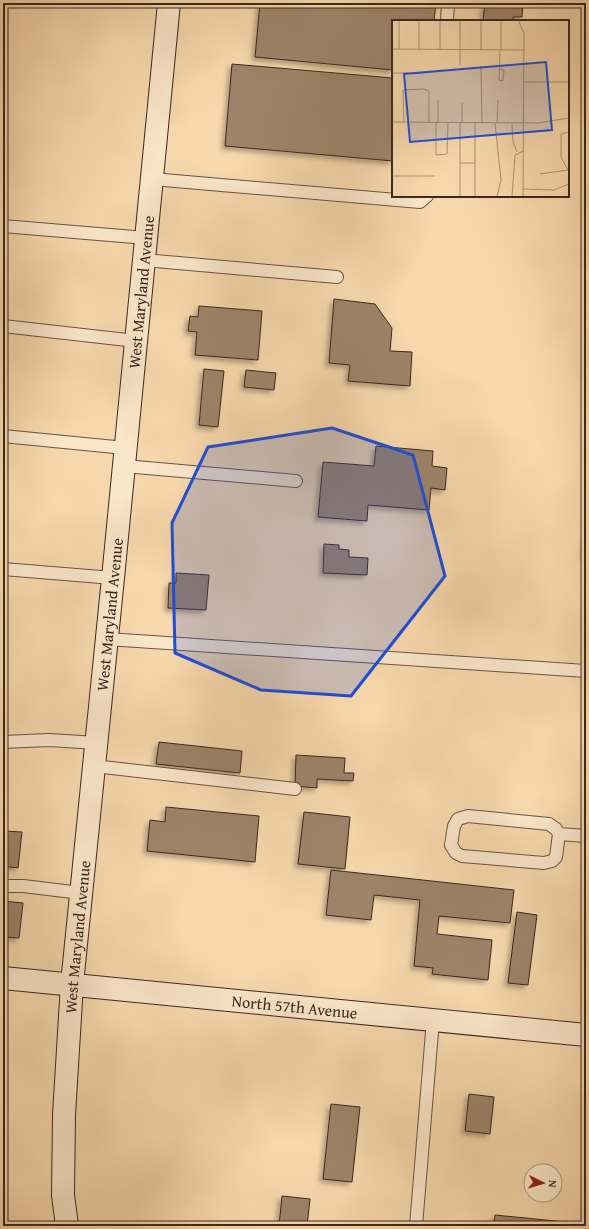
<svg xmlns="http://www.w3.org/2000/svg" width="589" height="1229" viewBox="0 0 589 1229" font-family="'Gentium Book Plus',serif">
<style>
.building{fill:#9d8469;stroke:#3b2820;filter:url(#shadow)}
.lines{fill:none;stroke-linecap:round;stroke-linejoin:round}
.lane-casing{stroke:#6a5443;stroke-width:14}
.secondary-casing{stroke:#3b2820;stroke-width:24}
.lane{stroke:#fae6c9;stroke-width:12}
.secondary{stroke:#fae6c9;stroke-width:22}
.marked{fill:#1d4ed8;fill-opacity:0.2;stroke:#1d4ed8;stroke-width:3;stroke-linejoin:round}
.labels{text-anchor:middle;stroke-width:3;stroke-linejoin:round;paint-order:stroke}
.street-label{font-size:16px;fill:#3b2820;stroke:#fae6c9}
.inset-road{fill:none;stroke:#ac9274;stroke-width:1}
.view{fill:#1d4ed8;fill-opacity:0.15;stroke:#1d4ed8;stroke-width:2}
.inset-edge{fill:none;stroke:#3b2820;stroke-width:2}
</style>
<defs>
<filter id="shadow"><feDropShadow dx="-3.5" dy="3.5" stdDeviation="2" flood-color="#0004"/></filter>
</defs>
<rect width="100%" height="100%" fill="#f7d8ac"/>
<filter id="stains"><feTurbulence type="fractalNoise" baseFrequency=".005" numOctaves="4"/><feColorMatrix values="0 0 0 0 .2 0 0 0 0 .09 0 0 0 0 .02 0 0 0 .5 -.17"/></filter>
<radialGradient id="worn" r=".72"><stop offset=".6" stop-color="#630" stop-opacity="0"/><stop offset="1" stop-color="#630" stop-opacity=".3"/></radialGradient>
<!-- building -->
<path class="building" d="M260 3H436L434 21H393V70L255 57Z
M485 3H523L522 17H513V21H483Z
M232 64 393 78V161L225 146Z
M334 299 375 304 392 328 390 351 412 352 410 386 348 381 350 365 329 363Z
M199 306 262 311 258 360 195 355 197 332 188 331 190 316 198 317Z
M204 369 224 371 218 427 199 425Z
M246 370 276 373 274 390 244 387Z
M376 446 433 451 432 466 447 468 445 490 431 488 429 510 368 505 367 521 318 517 323 462 374 466Z
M586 536V556H584Z
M324 544 339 545V549L349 550V557L368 558 367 575 323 573Z
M176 573 209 575 206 610 168 608 169 583H176Z
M159 742 242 751 240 773 156 764Z
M296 755 345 758 344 773H354L353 781 317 779V788L295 786Z
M166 807 259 816 255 862 147 851 150 820 165 822Z
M304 812 350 817 345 869 298 864Z
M3 831 22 832 18 868 3 866Z
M331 870 514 890 510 923 439 916 437 934 492 940 488 980 432 974 433 968 414 966 420 900 374 895 371 920 326 915Z
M3 901 23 903 19 938 3 937Z
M517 912 537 915 528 985 508 983Z
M469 1094 494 1097 490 1134 465 1131Z
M331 1104 360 1107 352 1182 323 1179Z
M282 1196 310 1199 307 1226H279Z
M495 1215 586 1224V1226H494Z"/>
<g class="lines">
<!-- lane casing -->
<g class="lane-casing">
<path id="lane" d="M447 21 448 3
M152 179 420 202 427 196
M3 226 146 238
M144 260 337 277
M3 326 136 341
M3 436 125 448
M124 466 296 481
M3 569 113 578
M107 639 586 671
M3 742 49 740 97 743
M94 766 295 789
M468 816 549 824 556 829 559 834 556 857 552 861 544 863 462 856 456 853 451 845 454 826 458 819Z
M559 834 586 836
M3 886H23L81 893
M416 1226 433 1020"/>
</g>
<!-- secondary casing -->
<g class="secondary-casing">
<g id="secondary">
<path id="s1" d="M3 978 586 1035"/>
<path id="s2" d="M67 1226 63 1195 64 1115 72 984 113 578 169 3"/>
</g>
</g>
<!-- lane -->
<use href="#lane" class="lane"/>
<!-- secondary -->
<use href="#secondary" class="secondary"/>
</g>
<!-- marked area -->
<path class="marked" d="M332 428 413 455 445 576 351 696 261 690 175 653 172 523 208 447Z"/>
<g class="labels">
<!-- street labels -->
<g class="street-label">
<text dy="6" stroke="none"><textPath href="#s2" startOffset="938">West Maryland Avenue</textPath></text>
<text dy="6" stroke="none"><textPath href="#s2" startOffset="614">West Maryland Avenue</textPath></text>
<text dy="6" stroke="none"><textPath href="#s2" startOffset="290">West Maryland Avenue</textPath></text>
<text dy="6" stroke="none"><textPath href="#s1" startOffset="293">North 57th Avenue</textPath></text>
</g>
</g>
<!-- overview -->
<g transform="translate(392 20)">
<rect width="177" height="177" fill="#f7d8ac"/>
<path class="inset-road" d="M126 0 132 13 131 177M0 29 132 30M7 29V0M27 29V0M48 30V0M89 30V0M108 30 107 60 111 61 112 50 108 49M109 30V0M68 45V0M89 46 90 103M0 53H18M131 62H177M70 83V103M0 102 146 103 177 98M12 103 11 70 32 69 37 71V103M44 103V135L55 134 56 103M46 103V80M83 103V177M103 103 109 160 105 177M105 103 106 80M120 104 121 122 125 132M177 112 169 114V137L177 152M68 143H84M148 154 176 150M0 156H43M131 169 162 170 177 164M120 176 123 135 131 131M68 177V103"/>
<path class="view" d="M154 42 160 110 18 122 12 54Z"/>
<rect width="177" height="177" class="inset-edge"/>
</g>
<!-- margin -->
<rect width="589" height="1229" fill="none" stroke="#f7d8ac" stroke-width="16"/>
<rect x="4" y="4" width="581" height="1221" fill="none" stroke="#3b2820" stroke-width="2"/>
<rect x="8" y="8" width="573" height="1213" fill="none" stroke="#3b2820"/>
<!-- north arrow -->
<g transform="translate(543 1183) rotate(95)"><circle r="19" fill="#fae6c9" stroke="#ae9a85"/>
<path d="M0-3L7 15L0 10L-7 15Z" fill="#8f2418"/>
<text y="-6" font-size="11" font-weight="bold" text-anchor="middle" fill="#3b2820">N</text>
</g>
<rect width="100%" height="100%" filter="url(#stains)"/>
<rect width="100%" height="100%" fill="url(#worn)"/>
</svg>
